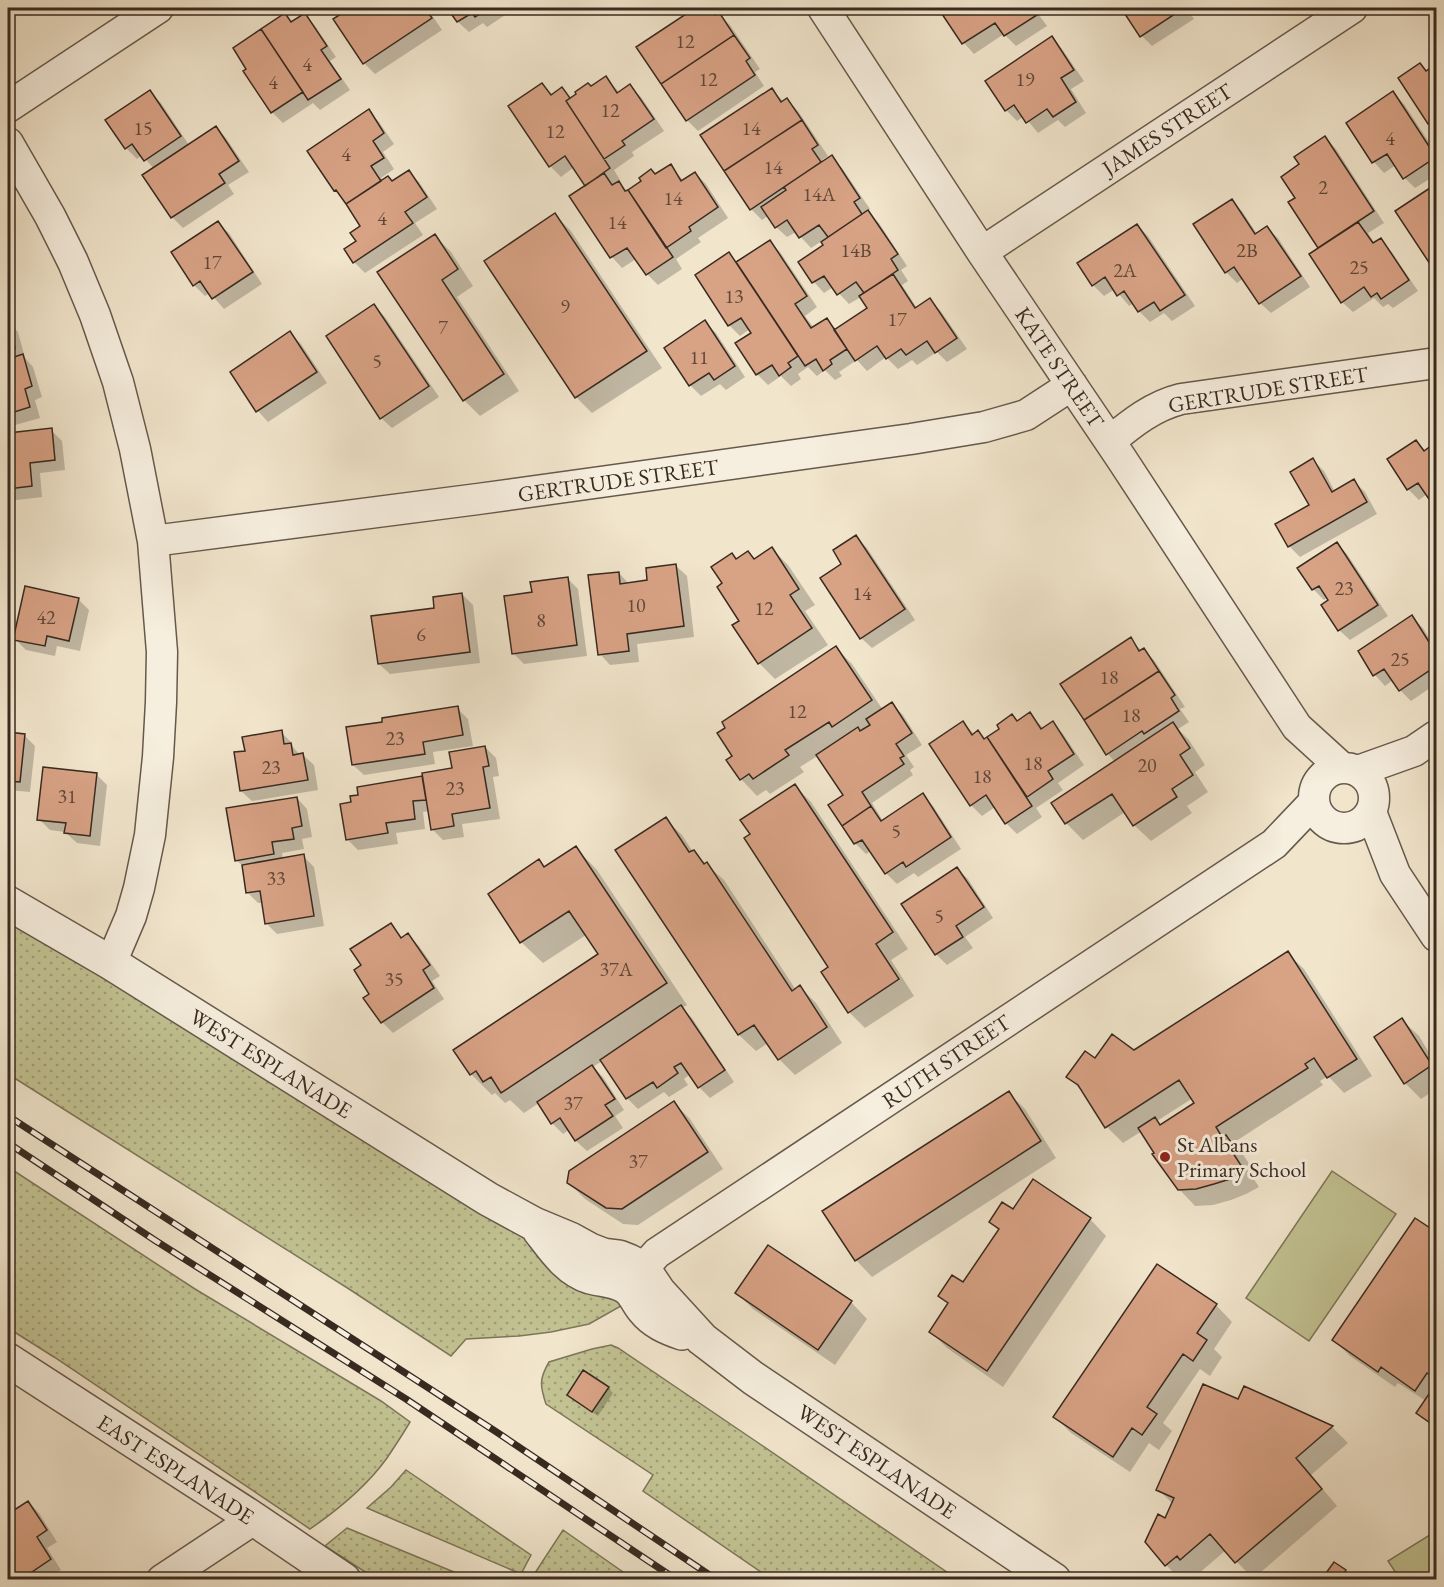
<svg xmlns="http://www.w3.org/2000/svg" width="1444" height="1587" viewBox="0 0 1444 1587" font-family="'EB Garamond',serif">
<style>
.grass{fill:url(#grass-dots);stroke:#7d7659;stroke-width:1.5}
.pitch{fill:#c2c292;stroke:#7d7659;stroke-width:1.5}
.shadow{fill:#0003;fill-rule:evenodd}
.building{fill:#d8a285;stroke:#382a20;stroke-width:1.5}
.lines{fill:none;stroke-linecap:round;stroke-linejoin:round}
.minor-casing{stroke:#66594b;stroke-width:33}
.tertiary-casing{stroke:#66594b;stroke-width:36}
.minor{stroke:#f6eede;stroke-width:30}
.tertiary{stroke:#f6eede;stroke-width:33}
.rail-casing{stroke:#382a20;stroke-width:7}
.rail{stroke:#f6eede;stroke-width:4.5;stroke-dasharray:14;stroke-linecap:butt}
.poi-dot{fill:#8f2418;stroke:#f6eede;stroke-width:2}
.labels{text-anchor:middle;stroke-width:6;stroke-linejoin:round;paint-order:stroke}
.number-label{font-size:20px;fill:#604839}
.street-label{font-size:22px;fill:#382a20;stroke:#f6eede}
.poi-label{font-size:22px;fill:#382a20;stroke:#f6eede;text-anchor:start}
</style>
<defs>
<pattern id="grass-dots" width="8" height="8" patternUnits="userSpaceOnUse" patternTransform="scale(1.5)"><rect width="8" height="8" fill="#c2c292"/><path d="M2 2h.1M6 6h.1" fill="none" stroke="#9f9e77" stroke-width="1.8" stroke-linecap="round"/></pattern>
</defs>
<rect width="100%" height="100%" fill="#f1e5cc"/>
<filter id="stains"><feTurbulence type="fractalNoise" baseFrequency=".00333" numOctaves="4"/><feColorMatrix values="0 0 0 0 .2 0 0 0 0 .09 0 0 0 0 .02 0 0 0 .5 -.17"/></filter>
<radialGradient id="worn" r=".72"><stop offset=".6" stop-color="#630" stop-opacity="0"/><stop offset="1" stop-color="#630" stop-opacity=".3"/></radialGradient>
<!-- grass -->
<path class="grass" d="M8 917 289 1089 628 1302 589 1324 551 1332 519 1336 466 1339 451 1356 349 1289 8 1074Z
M8 1167 195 1289 381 1401 410 1422C403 1434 395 1446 387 1458 367 1486 339 1509 310 1529L54 1357 8 1328Z
M611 1345 618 1348 757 1442 957 1579H771L643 1491 653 1475 546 1404C540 1386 539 1379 549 1362L592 1349Z
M406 1470 531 1555 521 1574 367 1508 391 1487Z
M347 1528 471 1579H376L325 1546Z
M563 1530 633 1579H531Z"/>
<!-- pitch -->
<path class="pitch" d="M1332 1171 1396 1214 1309 1341 1246 1298Z
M1436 1531V1579H1400L1388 1561Z"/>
<!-- shadow -->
<path class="shadow" d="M353 8H427L442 30 375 74 364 63 335 19Z
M449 8H516L487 27 483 23 469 32 458 22Z
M698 8H710L717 15 719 14 730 25 760 69 755 72 764 86 698 131 687 120 638 47Z
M940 8H1034L1047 26 1016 46 1004 34 974 54 964 43Z
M1123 8H1186L1194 19 1152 46 1142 36Z
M285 15 293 23 305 15 315 26 336 57 330 61 350 90 320 110 313 103 283 123 272 112 248 69Z
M1052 38 1062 49 1084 81 1071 89 1086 113 1065 127 1058 120 1038 133 1024 116 1017 121 1006 110 987 81Z
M1420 65 1427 72 1436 66V131L1429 123Z
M606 78 620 93 630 86 641 97 664 131 632 152 634 156 614 170 620 180 617 182 627 192 670 166 684 181 695 173 706 184 728 218 698 238 701 242 676 259 682 269 658 285 647 274 636 259 622 268 612 257 571 196 587 186 574 167 561 177 550 166 542 85 553 95 562 89 571 99Z
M772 90 784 102 787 100 798 111 828 156 822 160 824 163 832 157 842 168 870 209 867 211 879 223 907 266 901 270 908 281 902 285 917 308 930 300 940 310 967 349 947 362 937 352 917 365 912 360 898 369 886 357 867 371 857 360 839 372 842 376 835 380 825 370 817 376 808 367 798 374 801 379 791 386 781 376 768 385 757 374 737 344 753 333 750 329 740 336 729 325V254L738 263 770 242 780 252 817 307 805 316 814 328 827 320 837 330 869 308 861 297 849 304 833 287 824 293 814 282 800 262 825 246 822 241 811 248 796 232 787 237 776 227 769 215 762 220 751 209Z
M150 92 161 103 189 145 216 127 226 138 249 172 228 185 234 194 183 228 172 217 154 169 142 155 137 159 126 148Z
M1393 93 1404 104 1436 153V175L1415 188 1405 178 1396 165 1384 173 1374 162Z
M368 111 379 122 394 144 383 152 394 169 381 178 383 181 392 182 409 172 419 182 437 209 415 223 423 235 365 273 354 262 362 226 346 202 335 190Z
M1325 138 1336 149 1384 223 1368 233 1375 244 1381 240 1391 251 1418 291 1393 308 1388 304 1383 307 1374 298 1353 312 1342 302 1320 248 1290 203 1297 198 1301 165Z
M1436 186V271L1397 211Z
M1231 201 1242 211 1257 234 1267 228 1278 238 1310 287 1271 313 1260 303 1244 278 1237 283 1226 272 1195 224Z
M555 215 571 231 662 368 592 413 576 397Z
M218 223 229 233 262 284 224 309 210 293 205 296 194 285 173 253Z
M1137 225 1148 236 1195 306 1172 321 1164 313 1150 322 1139 311 1134 303 1129 306 1115 289 1104 296 1093 285 1079 264Z
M435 236 451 252 473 286 457 297 519 391 480 416 464 400 379 272Z
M374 306 385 317 439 397 392 428 381 418Z
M8 310 13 327 18 332 25 358 33 367 42 397 35 400 40 418 8 427Z
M705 322 716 333 745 377 726 390 720 384 701 396 690 385 666 349Z
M290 333 301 344 327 383 268 422 258 411Z
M51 430 62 441 65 470 40 473 42 497 8 501V435Z
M1416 441 1426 451 1436 444V507L1427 494 1419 500 1408 489Z
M1313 460 1324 471 1335 492 1354 481 1365 492 1377 514 1300 557 1289 546 1311 505Z
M856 537 867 548 915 620 872 648 861 638 844 564Z
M1337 544 1347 554 1388 616 1350 640 1339 630 1328 597 1324 600 1313 589Z
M772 549 788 565 815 605 805 611 828 645 775 679 759 663 724 583 737 561 748 553 755 560Z
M676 566 687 576 694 637 637 644 639 662 610 665 600 654 619 573 629 584 649 581Z
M568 579 578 589 587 656 524 664 514 654 533 593Z
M462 594 473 605 480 663 390 674 379 664 436 610Z
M78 599 89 610 80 651 57 646 55 656 26 650 15 639Z
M1412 617 1423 628 1436 649V684L1411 701 1400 690 1393 680 1385 686 1375 675 1360 652Z
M1130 639 1142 651 1144 650 1154 660 1185 707 1180 709 1189 722 1178 729 1189 740 1205 765 1195 772 1208 792 1187 806 1192 813 1151 841 1134 825 1125 812 1083 840 1066 823 1053 803 1115 762 1108 754 1062 684Z
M836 648 852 664 883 710 892 704 903 715 922 745 906 755 914 767 910 770 913 775 872 803 883 821 922 795 933 806 961 849 918 877 914 873 897 884 886 873 871 851 866 854 855 843 846 796 819 755 800 767 804 772 770 794 766 790 757 796 741 779Z
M457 708 468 719 473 746 433 752 435 764 364 775 353 765Z
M1030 714 1044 729 1053 723 1063 734 1084 765 1058 783 1063 790 1036 808 1042 817 1017 834 1006 823 995 807 982 816 971 805 963 723 975 735 978 732 986 740 1001 729 1012 716 1018 722Z
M281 732 292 743 293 747 300 755H303L314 765 318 790 252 801 241 791 246 752Z
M8 733 24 735 35 746 30 792 8 790Z
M485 747 496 758 499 776 493 777 500 819 462 824 464 837 443 840 432 829 429 811 423 812 425 829 396 833 398 844 358 850 347 839 353 804 360 797 359 788 424 778 454 770Z
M96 774 107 785 100 846 77 843 65 832 50 830 39 819Z
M795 786 811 802 908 949 891 960 914 996 865 1028 849 1012 830 967Z
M297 798 307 809 312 837 302 839 304 849 282 853 283 859 303 856 314 867 324 926 277 934 266 923 263 903H258L247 892 244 867 236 860Z
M665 819 682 835 693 852 724 880 796 990 800 987 816 1003 842 1043 795 1075 779 1059 768 1043 756 1051 739 1035 618 850Z
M576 848 597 870 687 1005 682 1008 692 1018 734 1082 710 1098 699 1087 690 1074 684 1079 688 1085 669 1097 664 1092 638 1109 627 1098 602 1061 593 1067 603 1077 624 1110 615 1116 623 1128 587 1151 576 1141 569 1130 563 1134 552 1123 539 1103 524 1113 510 1100 505 1103 495 1093 492 1095 471 1074 600 955 586 935 543 963 521 942 539 861 546 868Z
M957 869 968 879 993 918 965 937 973 948 947 965 936 954 903 904Z
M390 925 403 938 408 935 419 946 440 976 432 981 444 999 393 1033 382 1022 371 994Z
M1287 953 1304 969 1372 1076 1344 1093 1328 1076 1320 1081 1323 1085 1233 1143 1242 1153 1250 1165 1246 1167 1259 1187 1246 1194 1231 1200 1213 1205 1195 1206 1179 1189 1142 1131 1123 1143 1107 1127 1085 1094 1068 1077 1095 1060 1134 1051ZM1193 1098 1196 1104 1162 1126 1157 1121Z
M1402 1020 1419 1036 1436 1064V1089L1421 1099 1405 1083Z
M1009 1093 1025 1109 1056 1158 872 1277 856 1260 824 1212Z
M674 1103 690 1119 723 1169 638 1225 623 1224 585 1199 569 1183Z
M1014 1211 1090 1219 1106 1236 1003 1387 947 1348 931 1332 949 1305 940 1296 963 1284 999 1231 990 1222Z
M1415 1220 1436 1234V1427L1418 1413 1426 1401 1398 1383 1395 1387 1350 1356 1334 1340Z
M737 1293 851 1302 867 1319 835 1365 753 1309Z
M1216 1305 1232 1322 1214 1349 1222 1357 1210 1376 1200 1369 1163 1423 1172 1431 1159 1450 1149 1443 1130 1472 1071 1433 1055 1417Z
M608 1388 613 1393 598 1416 574 1400 569 1395Z
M1245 1388 1332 1427 1348 1443 1311 1475 1337 1506 1253 1579 1226 1550 1197 1575 1194 1572 1184 1580H1181L1166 1565V1520L1173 1504 1158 1489 1239 1401Z
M28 1502 39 1513 57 1542 47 1548 61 1570 47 1580H12L8 1574V1515Z
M1345 1571 1350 1576 1348 1580H1323Z"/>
<!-- building -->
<path class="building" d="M350 8H425L432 18 363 64 333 19Z
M447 8H489L475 17 472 13 457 22Z
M695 8H710L715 15 719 12 734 35 661 84 636 47Z
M938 8H1032L1037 15 1004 36 995 23 962 44Z
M1121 8H1184L1140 37Z
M285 13 291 22 305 13 327 46 321 50 341 79 308 100 261 29Z
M261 29 303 92 271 113 243 71 246 69 233 48Z
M734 35 750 58 746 61 755 75 686 121 661 84Z
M1052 36 1074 70 1061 78 1076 102 1053 117 1047 109 1026 123 1014 105 1005 111 985 81Z
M1420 63 1426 71 1436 64V118L1428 124 1398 78Z
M606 76 617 93 630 84 654 119 622 141 625 145 604 159 566 101 576 94 575 92 588 83 591 86Z
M542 83 551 95 562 87 570 98 566 101 610 168 585 186 565 156 549 167 508 106Z
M772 88 781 102 787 98 802 120 724 171 700 135Z
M150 90 181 136 144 161 132 144 125 149 105 120Z
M1393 91 1436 157 1403 179 1387 154 1372 163 1346 123Z
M369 109 384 133 373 141 384 158 371 166 381 181 346 204 336 190 334 191 307 151Z
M802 120 818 145 812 149 821 162 750 210 724 171Z
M216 126 239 161 219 174 225 183 171 218 142 175Z
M1325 136 1374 211 1318 248 1288 202 1295 198 1281 177 1299 164 1294 157Z
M832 155 860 198 854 202 862 214 828 237 819 225 799 238 787 220 775 228 761 207 786 190 784 187Z
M671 164 681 181 695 172 718 207 689 227 691 231 666 248 628 190 641 181 639 178 651 169 655 174Z
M409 170 427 197 405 212 413 223 353 263 344 249 356 241 350 233 360 226 346 204 388 176 392 181Z
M604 173 612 185 619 181 625 191 628 190 673 257 646 275 627 248 610 258 569 196Z
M1436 184V273L1395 211Z
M1232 199 1255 234 1267 226 1301 276 1259 304 1234 267 1225 273 1193 224Z
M868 210 898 254 891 259 898 270 864 293 856 282 837 295 824 276 812 283 798 262 823 245 821 242Z
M555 213 647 351 575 398 484 261Z
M218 221 253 272 212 299 200 281 193 286 171 252Z
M1358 222 1373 243 1381 238 1409 280 1381 299 1377 293 1371 297 1364 287 1341 303 1309 254Z
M1137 224 1185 295 1160 311 1154 302 1138 312 1124 291 1117 296 1105 277 1092 286 1077 263Z
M435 234 458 269 442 280 504 374 463 401 377 272Z
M770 240 807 296 795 304 811 328 827 318 847 349 830 360 832 364 823 371 816 359 805 366 736 262Z
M729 252 798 356 788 363 791 367 779 376 772 365 756 375 735 343 751 333 741 318 728 326 695 275Z
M893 274 915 308 930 298 957 338 935 353 927 341 906 355 901 349 886 359 877 346 855 361 834 330 867 308 859 296Z
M374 304 429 386 380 419 326 336Z
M8 320 15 348 8 350Z
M705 320 735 366 714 380 709 373 689 386 664 348Z
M290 331 317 372 256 412 230 372Z
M23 354 32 386 25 389 30 407 8 414V359Z
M52 428 55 460 30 463 32 486 8 489V433Z
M1416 440 1424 451 1436 442V503L1433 505 1418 483 1407 490 1387 459Z
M1313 458 1332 492 1354 479 1367 502 1288 547 1275 524 1309 505 1290 472Z
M856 535 905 609 860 639 820 578 841 564 833 550Z
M1337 542 1378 605 1338 631 1321 605 1328 600 1319 586 1312 590 1297 568Z
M772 547 799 589 790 595 812 628 758 664 732 625 739 621 717 587 722 583 711 567 732 553 736 559 748 551 754 559Z
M676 564 684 626 627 634 629 651 598 655 588 575 619 572 620 584 647 580 646 568Z
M568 577 577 645 512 654 504 596 532 592 530 582Z
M25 586 79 598 69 641 47 636 45 646 13 640Z
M462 593 470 652 378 664 371 616 434 608 433 597Z
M1412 615 1436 653V666L1399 691 1384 669 1373 676 1358 651Z
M1131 637 1139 651 1144 648 1159 671 1084 720 1060 684Z
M836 646 872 700 832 727 829 722 785 750 789 755 753 779 749 774 740 780 726 760 732 756 717 733 725 728 722 722Z
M1159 671 1175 695 1171 698 1179 711 1144 734 1142 731 1106 755 1084 720Z
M892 702 912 733 896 744 904 756 900 758 904 764 862 792 871 806 842 826 828 805 843 795 816 755 858 727 860 731 870 725 866 719Z
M458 706 463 735 423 742 425 754 352 765 346 727 382 722V718Z
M1030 712 1041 729 1053 721 1074 754 1048 771 1053 779 1027 797 987 737 999 729 997 725 1012 714 1017 721Z
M963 721 972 735 978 730 984 739 987 737 1032 806 1005 824 986 795 970 806 929 744Z
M1173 722 1190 748 1180 755 1193 775 1172 789 1177 797 1133 826 1112 794 1065 824 1051 803Z
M282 730 284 744 291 743 293 755 303 753 308 780 240 791 234 752 245 751 242 737Z
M8 732 25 734 20 782 8 781Z
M485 746 489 766 483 767 490 808 452 814 454 826 431 830 422 773 452 768 449 752Z
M43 767 97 773 90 836 64 833 66 823 37 820Z
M422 776 426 800 413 801 415 819 386 823 388 833 346 840 340 804 351 802 350 796 358 795 357 787Z
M795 784 893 932 876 944 899 979 848 1013 821 972 828 967 744 838 750 834 740 820Z
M923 793 951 837 906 867 903 862 885 874 862 840 854 844 842 826 871 806 881 821Z
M297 797 302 826 292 828 294 839 272 842 274 854 235 861 226 808Z
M666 817 689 852 694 850 704 864 707 862 792 991 800 985 827 1027 778 1060 754 1025 738 1035 615 850Z
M576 846 667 983 501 1093 491 1077 483 1082 476 1071 470 1075 453 1050 598 954 569 911 520 943 488 894 539 859 544 867Z
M304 854 314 916 265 924 260 891 246 893 242 865Z
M957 867 984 907 956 926 963 937 935 955 901 904Z
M391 923 401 938 408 933 430 965 423 970 434 988 381 1023 363 998 369 994 354 970 361 965 350 949Z
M1288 951 1357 1059 1327 1078 1314 1058 1305 1064 1308 1068 1216 1127 1222 1137 1226 1135 1235 1148 1231 1150 1244 1170 1230 1179 1214 1184 1196 1189 1178 1190 1152 1154 1154 1153 1138 1128 1155 1117 1160 1125 1194 1103 1179 1080 1105 1128 1078 1085 1066 1077 1085 1051 1095 1058 1112 1034 1134 1050Z
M681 1005 725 1070 698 1088 681 1063 674 1067 678 1073 657 1088 653 1082 626 1099 600 1060Z
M1402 1018 1432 1065 1404 1084 1374 1037Z
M592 1065 615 1099 605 1105 613 1116 575 1141 560 1118 551 1124 537 1102Z
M1009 1091 1041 1141 855 1261 822 1211Z
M674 1101 708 1152 622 1209 606 1208 567 1183 569 1171Z
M1033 1179 1091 1218 987 1371 929 1332 948 1303 938 1296 952 1275 963 1282 999 1229 989 1222 1002 1202 1013 1209Z
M1415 1218 1436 1232V1379L1427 1373 1415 1391 1381 1367 1378 1372 1332 1340Z
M768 1245 852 1301 818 1350 735 1293Z
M1157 1264 1217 1304 1197 1333 1207 1340 1193 1361 1183 1354 1147 1407 1157 1414 1142 1435 1132 1428 1113 1457 1053 1417Z
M583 1370 609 1387 592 1412 567 1395Z
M1203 1384 1238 1399 1244 1386 1333 1426 1296 1458 1322 1489 1235 1563 1210 1534 1180 1560 1177 1556 1165 1566 1145 1542 1158 1514 1165 1518 1174 1498 1156 1490Z
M1433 1388 1436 1390V1427L1416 1413Z
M28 1501 47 1530 37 1537 51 1559 20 1580H11L8 1575V1514Z
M1334 1562 1346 1570 1340 1580H1321Z"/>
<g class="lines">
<!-- minor casing -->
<g class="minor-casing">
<path id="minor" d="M823 8 982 252 1121 458 1297 727 1341 767
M8 107 158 8
M8 143 50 216 73 262 95 315 118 382 135 449 153 541 162 652 161 702 158 757 150 835 139 888 131 916 111 963
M982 252 1352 8
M1110 441C1132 423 1153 406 1181 399L1436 363
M153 541 478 499 911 439 984 427 1026 415 1072 385
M1314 798a30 30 0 1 1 60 0a30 30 0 1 1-60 0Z
M1358 771 1414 751 1436 736
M1371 812 1395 874 1436 936
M626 1287 657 1253 1274 844 1314 802
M162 1580 254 1519"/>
</g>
<!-- tertiary casing -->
<g class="tertiary-casing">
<path id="tertiary" d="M8 903 111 963 488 1199 534 1224 570 1239 590 1250 603 1255 619 1257 629 1261 643 1268 659 1292 702 1339 753 1378 1054 1580
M539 1230C553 1248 567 1270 590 1277 601 1280 615 1280 626 1287 634 1292 637 1302 643 1309 653 1322 667 1328 682 1333
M8 1360 254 1519 344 1580"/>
</g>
<!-- minor -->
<use href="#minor" class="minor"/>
<!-- tertiary -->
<use href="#tertiary" class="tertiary"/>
<!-- rail casing -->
<g class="rail-casing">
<path id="rail" d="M8 1116 495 1431 717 1580
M8 1143 156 1241 406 1399 677 1580"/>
</g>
<!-- rail -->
<use href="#rail" class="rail"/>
</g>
<!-- markers -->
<circle class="poi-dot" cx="1165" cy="1157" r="6"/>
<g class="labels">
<!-- number labels -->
<g class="number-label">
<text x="685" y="48">12</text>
<text x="307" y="71">4</text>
<text x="708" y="86">12</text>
<text x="1025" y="86">19</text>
<text x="273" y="89">4</text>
<text x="610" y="117">12</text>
<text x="143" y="135">15</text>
<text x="751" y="135">14</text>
<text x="555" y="138">12</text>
<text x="1390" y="145">4</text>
<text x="346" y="161">4</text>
<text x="773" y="174">14</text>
<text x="1323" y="194">2</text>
<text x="819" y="201">14A</text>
<text x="673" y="205">14</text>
<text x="382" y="225">4</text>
<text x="617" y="229">14</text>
<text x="856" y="257">14B</text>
<text x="1247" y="257">2B</text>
<text x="212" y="269">17</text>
<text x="1359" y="274">25</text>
<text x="1125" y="277">2A</text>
<text x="734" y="303">13</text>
<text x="565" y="313">9</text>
<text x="897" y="326">17</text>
<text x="443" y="334">7</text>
<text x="699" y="364">11</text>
<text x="377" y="368">5</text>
<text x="1344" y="595">23</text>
<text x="862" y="600">14</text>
<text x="636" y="612">10</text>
<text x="764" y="615">12</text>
<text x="46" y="624">42</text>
<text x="541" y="627">8</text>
<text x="421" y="641">6</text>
<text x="1400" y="666">25</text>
<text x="1109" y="684">18</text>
<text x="797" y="718">12</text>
<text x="1131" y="722">18</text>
<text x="395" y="745">23</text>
<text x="1033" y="770">18</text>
<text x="1147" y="772">20</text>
<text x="271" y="774">23</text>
<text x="982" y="783">18</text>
<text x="455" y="795">23</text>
<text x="67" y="803">31</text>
<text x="896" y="838">5</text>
<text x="276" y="885">33</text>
<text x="939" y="923">5</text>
<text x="616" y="976">37A</text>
<text x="394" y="986">35</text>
<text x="573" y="1110">37</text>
<text x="638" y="1168">37</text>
</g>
<!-- street labels -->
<g class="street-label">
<text transform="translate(1167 129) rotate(-33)" y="8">JAMES STREET</text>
<text transform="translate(1060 367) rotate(56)" y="8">KATE STREET</text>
<text transform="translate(1268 389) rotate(-9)" y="8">GERTRUDE STREET</text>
<text transform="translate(618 480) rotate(-8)" y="8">GERTRUDE STREET</text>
<text transform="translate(946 1061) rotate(-34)" y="8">RUTH STREET</text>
<text transform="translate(271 1063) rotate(32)" y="8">WEST ESPLANADE</text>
<text transform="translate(877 1461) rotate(34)" y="8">WEST ESPLANADE</text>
<text transform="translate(176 1469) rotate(33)" y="8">EAST ESPLANADE</text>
</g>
<!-- poi labels -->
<g class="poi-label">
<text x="1177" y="1152">St Albans<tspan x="1177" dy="25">Primary School</tspan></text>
</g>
</g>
<!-- margin -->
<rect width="1444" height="1587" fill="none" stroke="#f1e5cc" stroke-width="30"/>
<rect x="9" y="9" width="1426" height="1569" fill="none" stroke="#382a20" stroke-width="3"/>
<rect x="15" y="15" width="1414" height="1557" fill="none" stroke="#382a20" stroke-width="1.5"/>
<rect width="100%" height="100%" filter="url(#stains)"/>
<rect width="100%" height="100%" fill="url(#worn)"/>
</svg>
